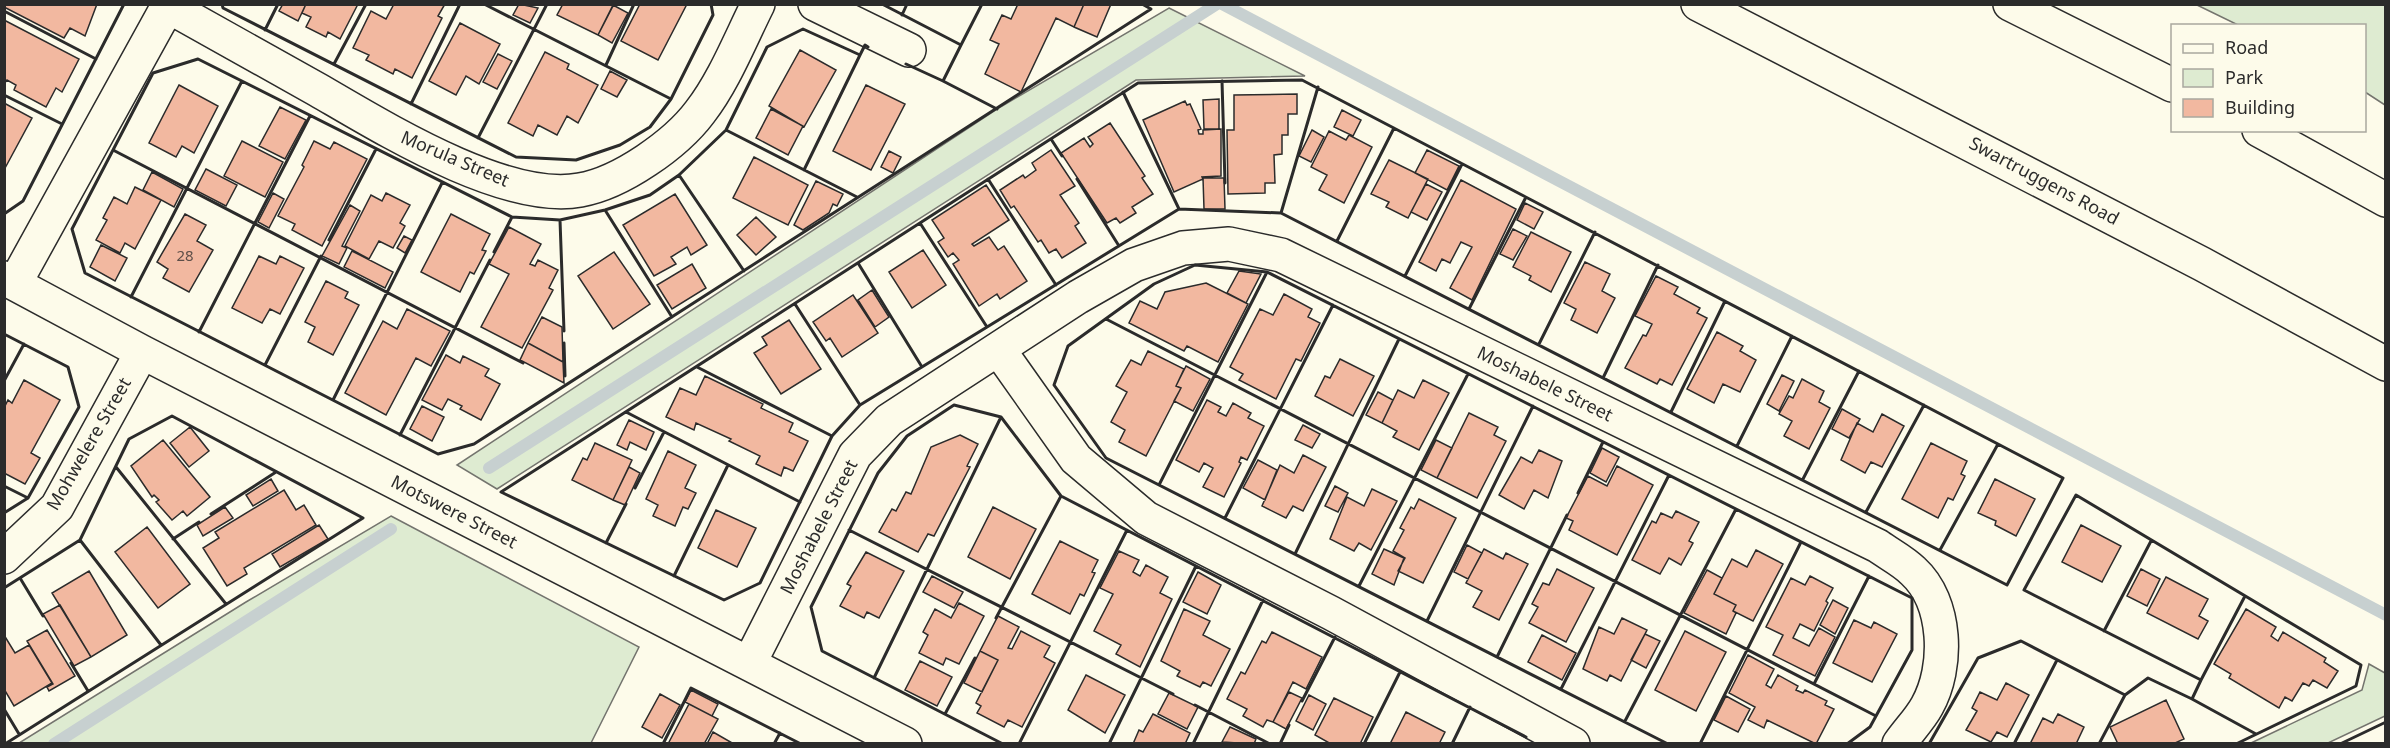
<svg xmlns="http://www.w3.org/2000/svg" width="2390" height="748" viewBox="0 0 2390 748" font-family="'Noto Sans',sans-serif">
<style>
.green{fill:#deebd1;stroke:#74746e;stroke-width:1.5}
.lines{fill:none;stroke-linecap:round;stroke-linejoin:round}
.stream{stroke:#c7d0d0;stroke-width:12}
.building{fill:#f2b8a0;stroke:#2b2b2b;stroke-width:1.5}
.minor-casing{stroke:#2b2b2b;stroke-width:36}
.major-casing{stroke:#2b2b2b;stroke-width:36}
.minor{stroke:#fdfbea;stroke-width:33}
.major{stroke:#fdfbea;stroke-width:33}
.wall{stroke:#2b2b2b;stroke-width:3}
.labels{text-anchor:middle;stroke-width:4.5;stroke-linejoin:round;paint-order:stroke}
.number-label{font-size:15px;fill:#5d4e48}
.street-label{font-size:18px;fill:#2b2b2b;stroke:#fdfbea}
</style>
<rect width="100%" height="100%" fill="#fdfbea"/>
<!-- green -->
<path class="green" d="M2197 5H2385V105L2365 92 2364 26 2238 25Z
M1169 8 1305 76 1136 80 497 489 457 465 997 109Z
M391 516 639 647 591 743H19L246 602Z
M2369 664 2385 673V716L2328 743H2251L2362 690Z"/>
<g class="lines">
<!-- stream -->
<path class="stream" d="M1222 4 2386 615
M489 468 1217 4
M54 744 391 529"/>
</g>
<!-- building -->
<path class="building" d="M4 4H97L85 36 70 28 64 38 4 7Z
M283 4H306L298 21 279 11Z
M306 4H358L340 39 328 32 326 37 306 27 311 17 302 13Z
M394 4H445L438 16 442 18 412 78 395 69 393 74 366 60 369 55 353 48 371 11 386 19Z
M519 4 538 8 530 23 513 15Z
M563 4H614L598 35 557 15Z
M640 4H687L658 60 621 41Z
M1018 4H1084L1074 27 1056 18 1021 92 985 74 999 44 990 40 1002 15 1011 19Z
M1084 4H1111L1097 37 1074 27Z
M613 5 628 13 612 43 598 35Z
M4 20 79 59 62 92 56 88 46 107 14 90 16 85 7 80 4 84Z
M460 23 500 44 479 84 466 76 456 95 429 81Z
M800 50 836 70 804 127 769 106Z
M545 52 569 64 567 69 598 85 578 123 567 116 557 135 538 125 533 136 508 123Z
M498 54 512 61 497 89 483 82Z
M610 71 627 80 617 97 601 89Z
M179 85 218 106 194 153 182 146 176 157 149 143Z
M866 85 905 104 871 170 833 151Z
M1297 94V114H1288V135H1282V154L1274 155 1275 183H1265V193L1228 194 1227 130H1234V95Z
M1219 99V129H1204L1203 100Z
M1185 101 1187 105 1190 104 1201 129 1198 130 1199 134H1203V130L1221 129V176L1202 177 1203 179 1174 192 1143 120Z
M4 103 32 118 4 170Z
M280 107 306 120 285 159 259 146Z
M771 109 803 126 788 155 756 138Z
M1342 110 1361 120 1353 136 1334 127Z
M1110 123 1145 176 1142 178 1153 194 1132 207 1136 213 1120 223 1116 218 1107 223 1061 153 1084 138 1090 147 1093 144 1088 137Z
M1312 130 1324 137 1311 162 1299 156Z
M1329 131 1346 140 1349 135 1372 147 1344 203 1319 190 1327 175 1311 167Z
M242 141 283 162 265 197 224 176Z
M314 141 330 149 334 142 367 159 322 246 292 230 295 224 278 216 304 167 302 165Z
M1051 150 1075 186 1060 195 1079 223 1075 226 1086 243 1062 258 1056 249 1049 253 1041 240 1038 242 1014 206 1011 208 1000 190 1023 175 1025 178 1036 170 1032 163Z
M1427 150 1459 166 1447 190 1415 173Z
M889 151 901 157 893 173 881 167Z
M754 157 808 185 788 225 733 198Z
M1389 160 1428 179 1408 218 1386 207 1389 202 1371 194Z
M206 169 237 185 226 206 195 190Z
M152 172 183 189 174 207 143 190Z
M1203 178H1224L1225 209H1204Z
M1461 180 1516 209 1472 300 1450 288 1472 247 1461 242 1450 263 1442 259 1436 271 1419 262Z
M816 181 843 194 837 206 833 204 829 213 803 230 794 225Z
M1426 184 1442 192 1427 220 1411 212Z
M986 185 1009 220 972 244 974 246 989 237 998 250 1004 246 1027 281 1000 299 997 294 979 306 953 264 959 260 953 253 948 257 938 242 944 238 932 220Z
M135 187 161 200 135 249 125 243 120 253 96 240 107 220 103 218 114 197 127 204Z
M273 193 284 199 269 228 258 222Z
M386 193 410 205 400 223 405 226 393 248 379 241 369 259 345 246 371 195 382 201Z
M675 194 707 245 691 255 687 247 671 257 676 264 654 276 623 225Z
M1525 203 1543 212 1534 229 1517 220Z
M350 205 360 211 342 246 347 248 339 264 322 256Z
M185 214 206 225 197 241 213 250 189 292 163 278 168 269 157 262Z
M451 214 490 234 482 250 486 251 474 274 470 272 460 292 421 272Z
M756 217 776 237 756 255 737 235Z
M509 227 541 244 530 264 535 266 538 260 558 270 549 288 553 290 522 348 481 327 509 274 489 264Z
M1513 229 1527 236 1513 260 1500 254Z
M1531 232 1571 252 1551 292 1529 280 1531 276 1513 267Z
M404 236 412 240 405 253 397 248Z
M101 245 127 258 115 281 90 267Z
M923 250 946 285 912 308 889 272Z
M352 251 393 272 385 288 344 267Z
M614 252 650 304 613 329 578 276Z
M259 256 276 264 280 256 304 268 280 314 270 309 262 323 232 308Z
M1585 262 1610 274 1602 291 1615 298 1597 333 1571 320 1576 309 1564 303Z
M692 264 706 288 672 309 657 285Z
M1239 271 1261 274 1246 303 1227 293Z
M1656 276 1678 287 1674 294 1700 308 1697 313 1707 318 1672 385 1660 379 1657 384 1625 368 1643 335 1646 336 1652 324 1635 316Z
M326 281 348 292 345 298 359 305 333 355 308 342 315 327 305 322Z
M1206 283 1248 304 1218 362 1187 346 1184 351 1129 323 1140 301 1157 309 1165 292Z
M872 290 889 317 875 327 858 300Z
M1284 294 1312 309 1308 317 1320 323 1301 361 1296 359 1276 399 1239 380 1243 374 1230 367 1260 309 1273 315Z
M853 295 878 333 842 357 830 338 826 341 813 322Z
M407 309 450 331 431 366 416 358 386 415 345 393 383 321 397 329Z
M542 317 562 327 563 362 528 343Z
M789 320 821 369 781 394 754 353 767 345 762 337Z
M1717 332 1743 346 1740 351 1756 360 1740 392 1723 384 1714 403 1687 389Z
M528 343 563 362 564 383 520 360Z
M1148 351 1184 369 1176 386 1181 388 1146 456 1119 442 1125 430 1111 422 1127 392 1116 386 1131 360 1141 365Z
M446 355 460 363 463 356 489 369 485 376 500 384 481 420 460 409 462 406 448 399 442 410 422 400Z
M1340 359 1374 376 1353 416 1315 396 1325 376 1330 378Z
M1186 366 1210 379 1193 411 1174 401 1181 388 1176 386Z
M1782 375 1794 381 1779 411 1767 404Z
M705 376 763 404 761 408 793 423 789 432 808 441 793 471 784 467 781 476 756 464 760 456 729 441 731 439 696 423 694 430 666 417 680 388 696 395Z
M1802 379 1824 391 1819 402 1830 408 1809 449 1784 436 1792 421 1779 414 1789 396 1793 398Z
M24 380 60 400 31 453 40 458 25 484 4 473V408L8 400 12 403Z
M1423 380 1449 393 1419 450 1393 437 1397 431 1382 423 1398 390 1414 398Z
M1378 392 1393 400 1382 423 1366 415Z
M1207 400 1221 407 1218 412 1226 416 1233 403 1251 413 1248 418 1264 426 1247 460 1241 457 1239 462 1241 463 1224 497 1203 487 1213 468 1204 463 1199 472 1176 460Z
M422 406 444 417 432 441 410 429Z
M1842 409 1860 419 1849 438 1832 429Z
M1469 413 1498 427 1494 435 1506 441 1477 498 1437 478Z
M1882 414 1904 426 1882 467 1871 462 1865 473 1841 460 1857 423 1873 432Z
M629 420 654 432 646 450 630 442 627 450 617 445Z
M1303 425 1320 434 1312 448 1295 440Z
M190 427 209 451 189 467 170 443Z
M960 435 978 444 967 466 970 467 934 536 928 534 918 552 879 532 892 509 896 511 906 492 911 494 931 447Z
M163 440 210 497 187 516 183 511 172 520 156 502 159 500 154 495 152 497 131 466Z
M1436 440 1452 448 1437 478 1421 470Z
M595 443 632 460 613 500 572 480 583 458 587 460Z
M1931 443 1967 461 1961 474 1965 476 1953 500 1948 498 1938 518 1902 499Z
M1602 448 1619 457 1606 482 1590 473Z
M1539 450 1562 461 1548 498 1534 490 1524 509 1499 495 1521 457 1532 463Z
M668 451 696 465 685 488 696 493 688 509 683 507 675 526 653 516 658 505 646 499Z
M1303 455 1326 467 1303 511 1293 506 1286 518 1262 506 1280 465 1294 473Z
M1258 460 1277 470 1265 500 1243 488Z
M1617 466 1653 485 1617 555 1569 530 1573 521 1566 518 1588 476 1607 486Z
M629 467 640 473 625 505 613 500Z
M271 479 278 491 253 506 246 495Z
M1995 479 2035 499 2016 536 1995 525 1996 521 1978 513Z
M1335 486 1348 493 1338 512 1325 506Z
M1372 489 1397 501 1371 550 1359 543 1354 551 1330 539 1347 497 1364 506Z
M284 490 296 510 304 505 316 525 244 568 247 574 227 586 203 548 219 538 215 532Z
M1419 499 1456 518 1423 583 1398 571 1405 558 1393 551 1404 530 1400 528 1411 507 1414 509Z
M225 507 233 518 203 536 197 525Z
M993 507 1036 529 1010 579 968 557Z
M716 510 756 528 737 567 698 548Z
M1676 511 1699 522 1689 541 1693 543 1681 565 1669 558 1660 574 1632 560 1652 521 1656 523 1661 513 1672 518Z
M319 525 328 539 280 567 272 554Z
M2081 525 2121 546 2102 582 2062 562Z
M147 527 190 584 158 608 115 552Z
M1060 541 1098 560 1092 572 1095 573 1084 596 1080 594 1070 614 1032 594Z
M1467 545 1482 553 1468 579 1454 572Z
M1384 549 1404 558 1394 585 1372 574Z
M1484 549 1503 559 1506 553 1528 564 1499 620 1473 607 1482 591 1466 583Z
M1756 550 1783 564 1753 621 1733 611 1736 605 1714 594 1732 559 1747 567Z
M1119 551 1139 560 1133 572 1140 576 1146 565 1168 577 1160 593 1172 599 1140 667 1116 654 1121 645 1094 631 1113 594 1100 588Z
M866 552 904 571 879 618 867 612 864 618 840 606 851 586 847 584Z
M1557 569 1594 588 1566 642 1529 623 1538 607 1532 604 1543 583 1549 585Z
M2141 569 2160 579 2147 606 2127 596Z
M1707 570 1722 578 1714 594 1736 605 1733 611 1736 613 1726 634 1684 613Z
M89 571 127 635 91 657 52 593Z
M1198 572 1221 585 1207 614 1183 602Z
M932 576 963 592 954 608 923 592Z
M1810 576 1833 588 1826 601 1828 603 1814 631 1800 624 1793 638 1809 646 1819 628 1835 637 1815 676 1773 655 1783 635 1766 627 1791 578 1805 585Z
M2166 577 2208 599 2199 616 2208 621 2198 639 2147 613Z
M1833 600 1848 608 1835 634 1820 625Z
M959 603 984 616 959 664 946 658 943 665 919 653 928 635 923 632 935 609 951 618Z
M60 605 91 657 74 666 43 614Z
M1184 609 1210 621 1203 635 1230 649 1211 686 1203 682 1200 687 1177 676 1180 671 1161 661Z
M2246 609 2276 627 2271 636 2278 641 2283 632 2326 658 2324 662 2338 671 2327 688 2313 680 2309 686 2303 683 2292 701 2285 697 2279 708 2229 678 2231 674 2214 664Z
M998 616 1019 627 1008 648 1012 649 1021 631 1050 646 1044 657 1055 663 1022 727 1008 720 1004 727 977 713 981 706 976 703 998 660 980 651Z
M1622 618 1647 630 1621 681 1610 675 1607 681 1583 669 1599 627 1614 634Z
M1854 620 1871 628 1874 622 1897 634 1872 682 1833 663Z
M47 630 75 676 49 691 47 687 53 684 27 641Z
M1685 631 1726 652 1696 711 1655 690Z
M1272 632 1322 657 1306 689 1293 682 1273 722 1267 720 1263 727 1243 716 1247 709 1227 699 1241 672 1245 674 1262 641 1266 643Z
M1645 634 1660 641 1646 668 1631 660Z
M4 635 15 653 29 645 52 683 14 706 4 689Z
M1542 635 1576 653 1562 680 1528 662Z
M980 651 998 660 982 692 964 683Z
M1748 655 1774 669 1766 685 1771 688 1778 675 1798 686 1796 690 1803 693 1805 690 1827 701 1825 705 1834 709 1816 744 1767 720 1764 728 1748 720 1755 707 1729 693Z
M920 661 952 677 937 706 905 690Z
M1086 675 1125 695 1105 733 1068 710Z
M2006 683 2029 695 2007 737 1997 732 1991 742 1966 730 1977 711 1972 708 1980 692 1997 700Z
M691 690 718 704 712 716 685 702Z
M1289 692 1302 698 1286 729 1273 722Z
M1169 693 1198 707 1187 729 1158 714Z
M660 694 680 705 662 738 642 727Z
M1309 695 1326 704 1313 730 1296 721Z
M1726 696 1750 709 1738 732 1714 720Z
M1334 698 1373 717 1360 744H1331L1315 735Z
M2166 700 2184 739 2173 744H2118L2110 727Z
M689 704 718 719 704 744H668Z
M1406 712 1445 732 1439 744H1390Z
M1153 714 1190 733 1185 744H1133L1139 730 1143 732Z
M2058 714 2084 727 2076 744H2030L2043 718 2053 723Z
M1230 727 1256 739 1254 744 1222 742Z
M713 732 734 744H707Z"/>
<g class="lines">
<!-- minor casing -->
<g class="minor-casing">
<path id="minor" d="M815 4 909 50
M168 6C218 34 268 62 318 90 382 127 505 204 580 190 621 183 676 144 700 112 724 81 740 40 758 4
M4 278 142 352 905 744
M15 283 169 4
M999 350 1076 459 1146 518 1331 613 1573 744
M4 557 57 507 142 352
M750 662 855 455 889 420 1078 297 1134 265 1183 248 1229 244 1281 255 1878 546C1889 554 1903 561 1913 571 1947 602 1949 667 1927 706 1920 719 1908 731 1899 744"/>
</g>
<!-- major casing -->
<g class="major-casing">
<path id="major" d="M1698 4 2202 264 2386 364
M2010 4 2172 85
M2259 130 2386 200"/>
</g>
<!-- minor -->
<use href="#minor" class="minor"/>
<!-- major -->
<use href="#major" class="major"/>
<!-- wall -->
<path class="wall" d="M222 4 223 8 516 157 576 160 620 145 650 127 671 99 713 15 711 4
M484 4 671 99
M882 4 961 45 943 81 906 64
M4 11 96 59
M902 15 907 4
M265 30 278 4
M961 45 982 4
M868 47 865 45 860 55 803 29 767 47 726 130 679 175 650 195 605 210 560 220 512 217 198 59 153 73 72 229 85 273 438 454 474 444 1151 9 1142 4
M334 64 366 4
M606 65 634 4
M1302 80 2063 478 2007 585 1281 213 1179 209 860 405 832 436 760 583 724 600 501 492 1138 83Z
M943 81 997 109
M1222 81 1225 183
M1123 92 1179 209
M4 95 62 124
M411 104 460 4
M726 130 857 197
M478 138 547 4
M1051 139 1062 156
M113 150 523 363
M804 170 860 55
M679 175 744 271
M988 179 1056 285
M1077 179 1119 246
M605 210 672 317
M1281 213 1318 87
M4 214 23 201 124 4
M560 220 564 331
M920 223 987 327
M329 240 376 149
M1337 241 1394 128
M494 252 512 217
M858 263 922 367
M1405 276 1462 164
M131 297 242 81
M795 304 860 405
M1469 309 1525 199
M1106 319 1876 716
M199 332 310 116
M4 334 68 367 79 407 28 498 4 513
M564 343 565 376
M1539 344 1595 232
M265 365 321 256
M697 367 832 436
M1603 378 1658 265
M4 381 24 344
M333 400 442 183
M626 412 800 502
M1671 412 1725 301
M400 435 490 260
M1737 446 1792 336
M116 467 226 604
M1803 479 1859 371
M1159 485 1267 272
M4 486 28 498
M635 488 664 432
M1578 493 1603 442
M1866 512 1924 405
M211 514 276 472
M1225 518 1333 305
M849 530 1173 694
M173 539 199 522
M80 540 161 645
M606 543 626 504
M1940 550 1998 444
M1295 554 1399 339
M674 576 728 465
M20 578 43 616
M1359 586 1468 374
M4 588 80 540 129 439 172 416 363 518 5 744
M996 618 1061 496
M1427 621 1533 406
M2104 631 2151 541
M1497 657 1567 515
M71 663 88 691
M874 678 1001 417
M2201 680 2245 596
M1814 684 1869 576
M1561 689 1669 475
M2192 699 2256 734
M1302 701 1335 637
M1195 705 1270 744
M4 709 19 734
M945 714 975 658
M1625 721 1736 509
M663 744 691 688 801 744
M774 744 780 733
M1003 744 822 651 811 607 878 473 907 436 954 405 1001 417 1061 496 1526 737
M1019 744 1127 530
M1109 744 1196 566
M1193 744 1263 600
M1280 744 1289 725
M1364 744 1400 672
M1452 744 1470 707
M1668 744 1106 458 1054 385 1068 346 1154 284 1195 265 1267 272 1912 598V650L1870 727 1847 744
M1700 744 1801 542
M1929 744 1978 658 2021 641 2125 695 2148 678 2192 699 2201 680 2024 590 2076 495 2361 665 2356 686 2236 744
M2014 744 2057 660
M2099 744 2125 695
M2340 744 2386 722"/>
</g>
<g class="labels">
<!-- number labels -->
<g class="number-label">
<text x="185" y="261">28</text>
</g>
<!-- street labels -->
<g class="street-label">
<text transform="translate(455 159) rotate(23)" y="6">Morula Street</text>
<text transform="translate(2044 181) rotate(28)" y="6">Swartruggens Road</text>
<text transform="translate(1545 384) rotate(26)" y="6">Moshabele Street</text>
<text transform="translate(89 444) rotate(-60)" y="6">Mohwelere Street</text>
<text transform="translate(454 512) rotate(27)" y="6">Motswere Street</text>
<text transform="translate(819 527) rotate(-63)" y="6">Moshabele Street</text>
</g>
</g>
<!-- border -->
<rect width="2390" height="748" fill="none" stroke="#2b2b2b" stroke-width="12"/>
<!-- legend -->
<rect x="2171" y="24" width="195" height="108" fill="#fdfbea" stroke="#a9a89e" stroke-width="1.5"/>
<rect x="2183" y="44" width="30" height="9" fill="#fdfbea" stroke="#a9a89e" stroke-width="1.5"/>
<text x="2225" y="54" font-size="18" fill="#2b2b2b">Road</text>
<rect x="2183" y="69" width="30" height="18" fill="#deebd1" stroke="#a9a89e" stroke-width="1.5"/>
<text x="2225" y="84" font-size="18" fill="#2b2b2b">Park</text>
<rect x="2183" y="99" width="30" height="18" fill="#f2b8a0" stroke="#a9a89e" stroke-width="1.5"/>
<text x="2225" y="114" font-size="18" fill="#2b2b2b">Building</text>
</svg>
